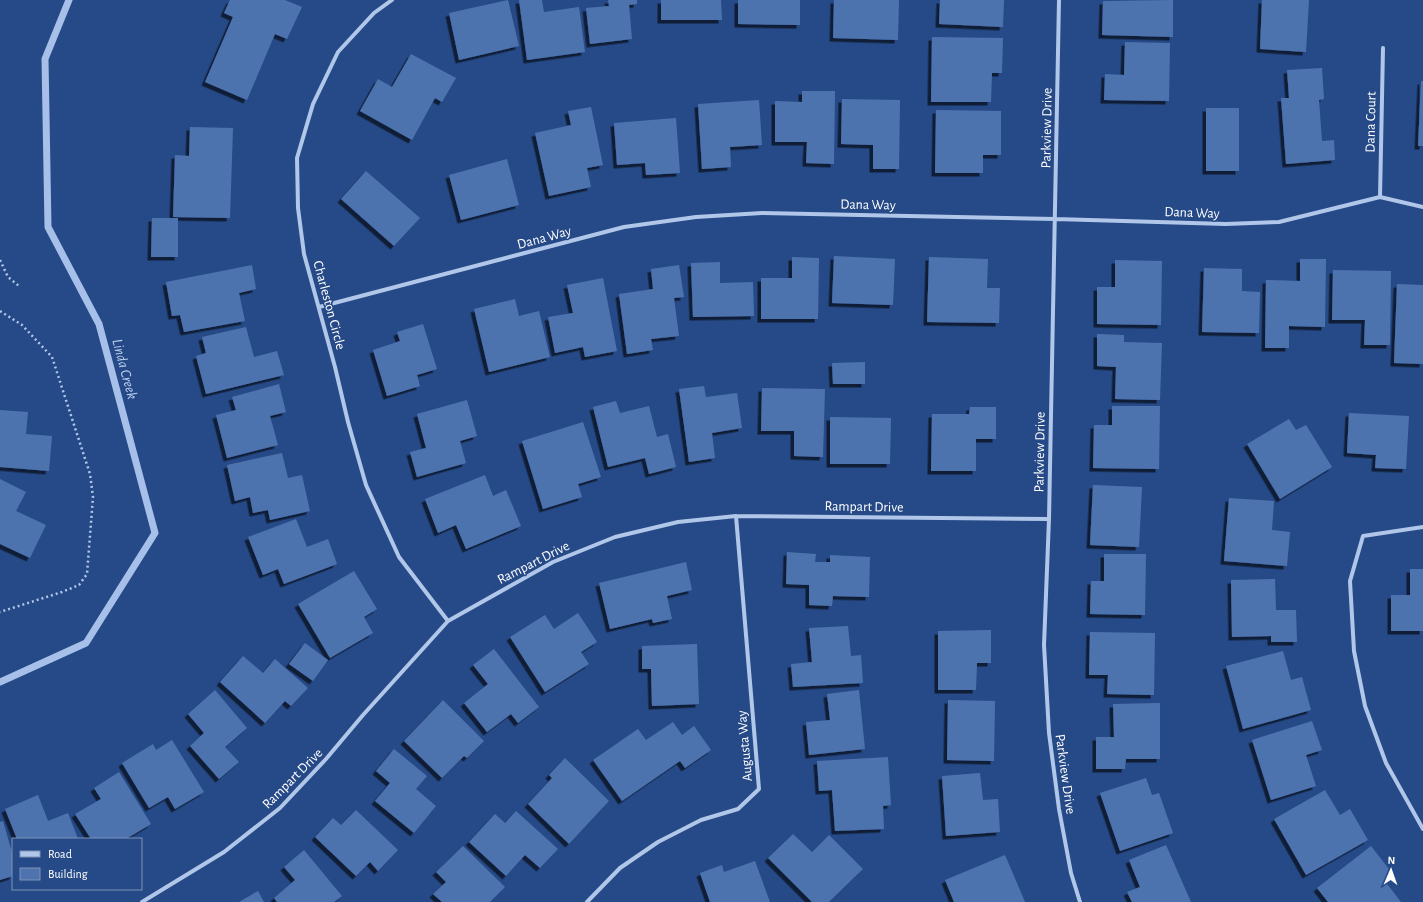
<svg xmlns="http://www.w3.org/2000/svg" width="1423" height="902" viewBox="0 0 1423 902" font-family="'Alegreya Sans',sans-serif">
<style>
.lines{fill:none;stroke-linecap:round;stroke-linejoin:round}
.stream{stroke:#a6c0e9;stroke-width:7}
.building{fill:#4e73af;filter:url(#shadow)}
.path{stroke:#b1c7e9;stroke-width:2.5;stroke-dasharray:2 3;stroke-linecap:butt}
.street{stroke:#b1c7e9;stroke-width:4}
.labels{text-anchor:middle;stroke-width:3;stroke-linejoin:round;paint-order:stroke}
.street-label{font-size:14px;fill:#fff;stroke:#264a87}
.water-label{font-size:15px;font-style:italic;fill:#bdd1f0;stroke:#264a87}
</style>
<defs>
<filter id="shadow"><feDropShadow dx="-3.5" dy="3.5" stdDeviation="0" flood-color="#0009"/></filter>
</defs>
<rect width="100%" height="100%" fill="#264a87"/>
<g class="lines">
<!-- stream -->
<path class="stream" d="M0 682 86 643 155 533 99 324 48 227 45 59 69 0"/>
</g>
<!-- building -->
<path class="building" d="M230 0H285L302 7 287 39 275 34 247 100 205 82 233 17 224 13Z
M508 0 519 46 459 60 449 13Z
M519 0H542L544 12 579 7 585 52 527 60Z
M608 0H637V4L629 5 632 39 590 44 586 8 609 6Z
M661 0H721L722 20H661Z
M738 0H800V25L738 24Z
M834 0H899L898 40 833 38Z
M940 0H1004L1003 27 939 24Z
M1173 0V37L1102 35 1103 1Z
M1262 0H1309L1306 52 1260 49Z
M932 37 1003 38 1002 73H992L991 102H931Z
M1125 42 1170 43 1169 101 1104 100 1105 74 1124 75Z
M411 54 456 78 442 102 435 98 412 140 360 111 378 79 392 87Z
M1322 68 1324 99 1319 100 1322 141 1334 140 1335 160 1286 164 1281 98H1289L1287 70Z
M1421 81H1423V146H1418Z
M802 91H835L834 164 806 163 807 142H775V101L802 102Z
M842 99 900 100 899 169H873V145L841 144Z
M759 100 762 145 730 147 731 167 702 169 698 104Z
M591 107 603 165 587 168 591 187 549 196 535 133 571 125 568 111Z
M1206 108H1239V171H1206Z
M936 110 1001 111V155H983V173H935Z
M676 118 680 173 646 175 645 163 617 165 614 123Z
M190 127 233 128 230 218 173 217 175 155 189 156Z
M507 159 519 205 461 220 449 175Z
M366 171 420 218 394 246 341 199Z
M152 218H178V257H151Z
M834 256 895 259 893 305 832 303Z
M792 257 819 258 818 319H761V278H792Z
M929 257 988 259 987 288H1000L999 323 927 322Z
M1300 259H1326L1325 327 1289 326V348H1265L1266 280 1300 281Z
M1115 260 1162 261 1161 325 1097 324V287H1115Z
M720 262V283L753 282 754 316 693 317 691 263Z
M252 265 256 289 239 293 245 321 184 332 180 315 172 316 166 282Z
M679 265 684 297 674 298 679 336 651 339 653 350 627 354 619 294 653 289 651 269Z
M1204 268 1242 269V291L1260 292 1259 333 1202 332Z
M1333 270 1391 271 1390 345H1364L1365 320H1332Z
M603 278 617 351 585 357 583 347 555 353 548 317 573 313 567 285Z
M1397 284 1423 285V364L1394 363Z
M515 299 519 316 539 311 550 357 489 372 474 309Z
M423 324 437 369 417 375 420 386 387 396 373 350 400 341 397 332Z
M246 327 254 357 277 351 284 375 206 394 196 356 206 353 202 337Z
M1097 334 1124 335V342L1162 343 1160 400 1115 399 1116 367 1097 366Z
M865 362V384H833L832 363Z
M279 384 286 412 270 416 278 445 227 458 216 415 236 410 232 397Z
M704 386 706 397 737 393 742 428 712 433 715 458 689 462 679 389Z
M762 388 825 389 823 457 794 456V431H761Z
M467 400 477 436 460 441 466 463 417 477 410 452 426 448 417 414Z
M616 401 620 413 649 406 657 437 668 434 676 467 649 474 645 458 608 467 593 407Z
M1112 406H1160L1159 469 1093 468 1094 425H1112Z
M970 407H996V439H976V471H931L932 414H969Z
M0 410 28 412 26 434 52 436 49 471 0 467Z
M1349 413 1409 416 1406 469 1375 468 1376 455 1347 453Z
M830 417 891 418 890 464H830Z
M1289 419 1296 430 1306 425 1332 467 1280 499 1247 444Z
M583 422 601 477 578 484 582 497 543 509 522 441Z
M282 453 288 478 302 475 310 511 270 520 268 510 253 513 250 497 235 501 227 465Z
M485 475 493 496 506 490 521 526 466 549 456 525 438 533 425 499Z
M0 479 26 492 16 511 46 525 30 558 0 544Z
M1093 485 1142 487 1139 547 1090 545Z
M1229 498 1274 501 1272 530 1290 532 1287 566 1224 561Z
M296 519 307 547 328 539 337 564 284 584 278 569 263 575 248 537Z
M787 552 816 554 815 562H830V555L870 557 869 597 833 596 832 606 809 605V585L786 584Z
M1104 554H1146L1145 615 1090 614 1091 581H1104Z
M686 562 692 590 667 596 672 619 653 623 652 619 610 629 599 583Z
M1410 569H1423V631H1391V595H1410Z
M354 571 377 609 364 617 373 633 330 658 298 604Z
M1275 579 1276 610H1296L1297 642H1271V636L1232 637 1231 580Z
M578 613 597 642 581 652 589 664 545 692 510 637 545 615 554 629Z
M848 626 851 656 861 655 863 683 793 687 791 664 812 662 809 628Z
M991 630V663H977L976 690H938V631Z
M1090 632 1155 633 1154 695 1107 694 1108 675H1089Z
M305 643 328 660 313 681 289 664Z
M697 644 699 704 652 706 651 669H642V646Z
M494 649 539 707 518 723 511 714 487 732 464 703 488 684 473 665Z
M1283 651 1291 680 1302 677 1311 710 1243 729 1226 666Z
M243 656 263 673 275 659 308 688 291 706 285 701 265 723 220 682Z
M215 690 247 728 225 747 239 762 219 779 190 746 204 733 188 714Z
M859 690 865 749 809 755 806 722 830 720 827 694Z
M443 700 484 741 467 758 464 756 442 778 404 741Z
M948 700 995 701 994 761 947 760Z
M1160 703V759H1126L1125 769H1096V737H1114L1113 704Z
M1312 721 1322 750 1306 755 1316 786 1271 800 1252 740Z
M673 722 682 735 694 726 711 750 685 768 680 761 622 801 593 760 638 729 646 740Z
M172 740 204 792 175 809 168 797 149 808 122 763 153 744 156 750Z
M394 749 427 776 416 789 436 806 414 833 375 801 390 783 376 771Z
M888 757 891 805 883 806 884 829 835 831 832 790 819 791 817 761Z
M565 758 609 801 569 844 528 804 552 778 549 775Z
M119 772 151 824 126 839H91L75 814 101 799 94 788Z
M980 773 983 800 998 799 1000 832 946 836 942 776Z
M1146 778 1152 795 1159 793 1173 833 1120 851 1100 793Z
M1325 790 1340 815 1350 809 1368 840 1306 875 1274 819Z
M38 795 48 821 68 813 78 839H17L5 809Z
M356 810 398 850 378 871 370 862 356 876 315 837 333 818 341 825Z
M516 811 558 849 540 868 525 855 506 876 469 842 495 814 505 823Z
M3 821 13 856V876L0 880V822Z
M793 834 812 852 829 835 863 869 829 902H812L768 858Z
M1166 845 1191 902H1132L1127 892 1140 887 1129 860Z
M463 846 505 887 490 902H442L433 894 446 882 436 872Z
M1371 846 1392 873 1384 880 1401 902H1328L1317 888Z
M304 850 342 896 334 902H277L274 898 295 880 284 867Z
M1005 855 1025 902H954L945 880Z
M755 861 770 902H710L700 873 722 865 724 872Z
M258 891 264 902H239Z"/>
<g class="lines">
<!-- path -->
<path class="path" d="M0 260 8 277 19 286
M0 311 22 325 52 357 90 474 93 497 87 574 79 585 62 592 0 612"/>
<!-- street -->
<path class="street" d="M392 0 374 13 338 52 313 104 297 158 298 208 304 254 335 367 348 422 366 485 399 557 448 621
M1059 0 1049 519 1044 645 1049 733 1059 809 1071 873 1080 902
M1380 197 1383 48
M319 307 624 227 696 217 762 213 1055 219 1226 224 1279 222 1380 197 1423 207
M1423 527 1363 536 1350 581 1354 651 1365 706 1386 763 1423 829
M142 902 224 852 280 808 326 759 363 715 448 621 553 562 615 537 678 522 736 516 1049 519
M587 902 620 868 658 842 701 820 738 809 759 789 736 516"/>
</g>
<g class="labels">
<!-- street labels -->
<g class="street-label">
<text transform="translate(1370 122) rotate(-89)" y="5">Dana Court</text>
<text transform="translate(1046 128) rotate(-89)" y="5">Parkview Drive</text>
<text transform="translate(868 204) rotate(1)" y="5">Dana Way</text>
<text transform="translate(1192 212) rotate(2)" y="5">Dana Way</text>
<text transform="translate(544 237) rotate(-15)" y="5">Dana Way</text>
<text transform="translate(330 305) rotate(75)" y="5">Charleston Circle</text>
<text transform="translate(1039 452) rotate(-89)" y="5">Parkview Drive</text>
<text transform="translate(864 506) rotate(1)" y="5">Rampart Drive</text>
<text transform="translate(533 562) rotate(-27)" y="5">Rampart Drive</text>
<text transform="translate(744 746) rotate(-95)" y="5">Augusta Way</text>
<text transform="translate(1066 774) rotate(82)" y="5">Parkview Drive</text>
<text transform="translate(292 778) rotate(-45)" y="5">Rampart Drive</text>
</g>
<!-- water labels -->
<g class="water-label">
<text transform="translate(125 369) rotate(75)" y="5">Linda Creek</text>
</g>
</g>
<!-- legend -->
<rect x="12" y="838" width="130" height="52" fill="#264a87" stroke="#7d92b7"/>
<rect x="20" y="851" width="20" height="6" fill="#b1c7e9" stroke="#7d92b7"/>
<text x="48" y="858" font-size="12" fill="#ffffff">Road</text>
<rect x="20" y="868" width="20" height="12" fill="#4e73af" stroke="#7d92b7"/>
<text x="48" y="878" font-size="12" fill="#ffffff">Building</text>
<!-- north arrow -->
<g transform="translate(1391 870) rotate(2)" stroke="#264a87" stroke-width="3" paint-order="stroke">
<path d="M0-3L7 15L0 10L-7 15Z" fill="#ffffff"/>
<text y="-6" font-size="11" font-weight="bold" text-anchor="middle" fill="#ffffff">N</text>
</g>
</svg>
